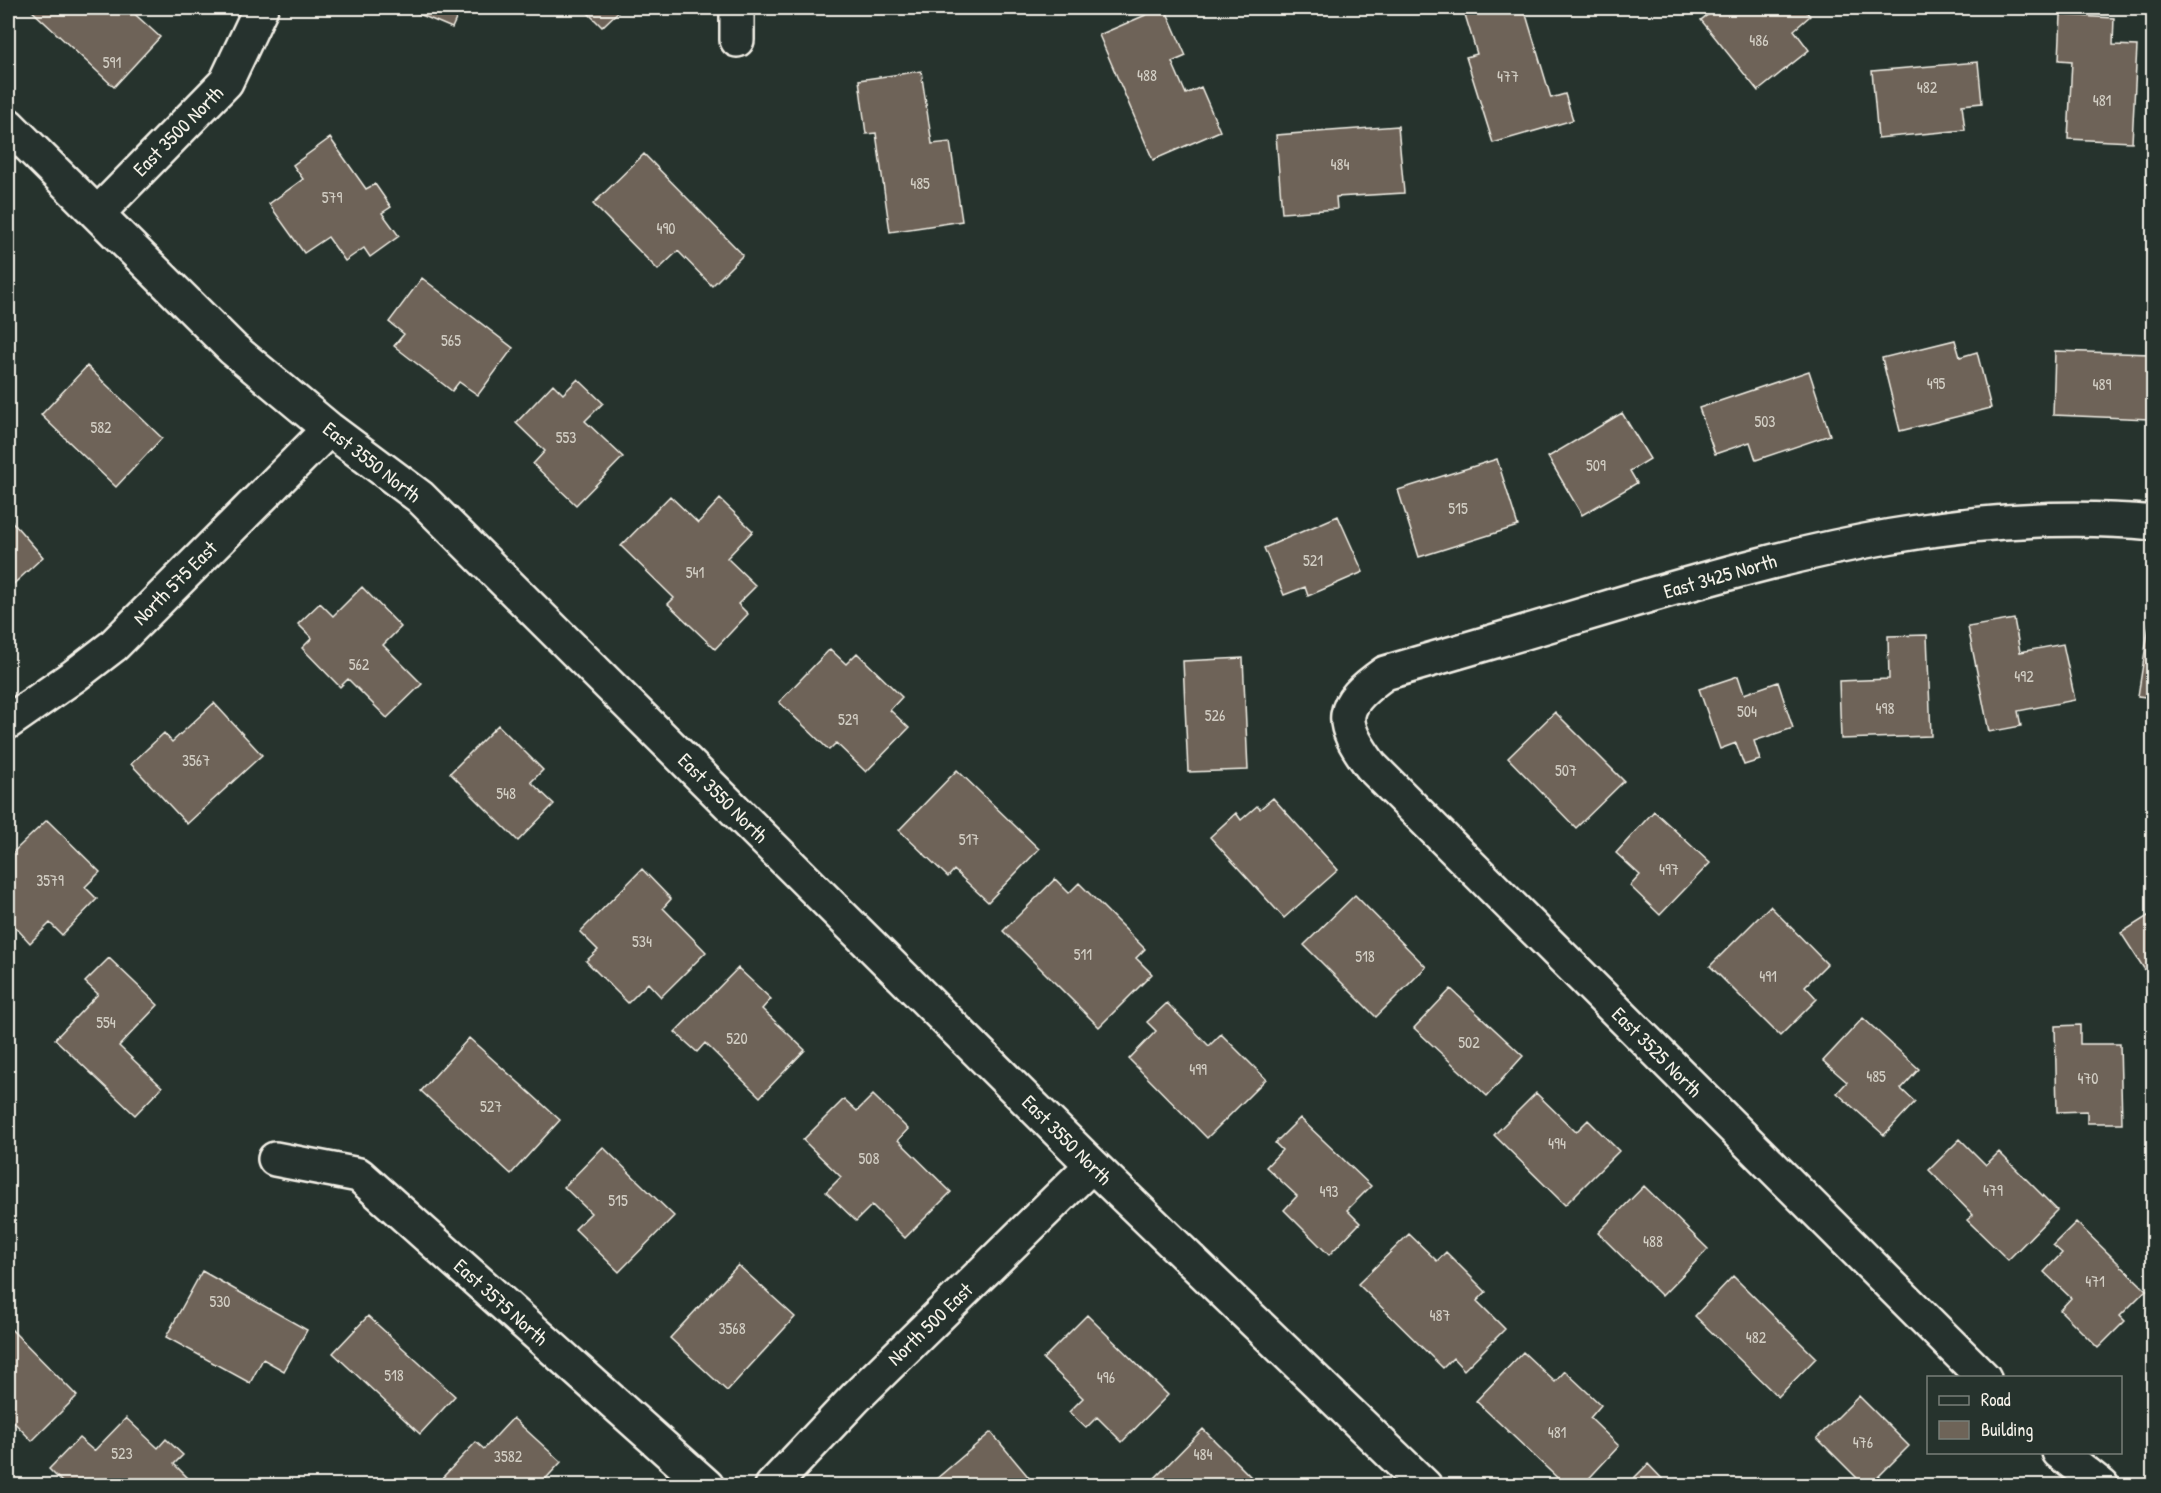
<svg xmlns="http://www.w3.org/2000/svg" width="2161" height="1493" viewBox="0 0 2161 1493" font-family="'Patrick Hand',sans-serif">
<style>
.building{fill:#6e6458;stroke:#f4f1e8;stroke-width:1.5}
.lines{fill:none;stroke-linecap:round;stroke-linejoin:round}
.minor-casing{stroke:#f4f1e8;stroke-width:38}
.minor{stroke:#26332d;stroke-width:33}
.labels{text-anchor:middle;stroke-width:4.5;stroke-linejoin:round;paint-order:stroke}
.number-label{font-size:16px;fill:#d2cec4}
.street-label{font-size:20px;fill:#f4f1e8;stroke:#26332d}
</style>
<rect width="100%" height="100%" fill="#26332d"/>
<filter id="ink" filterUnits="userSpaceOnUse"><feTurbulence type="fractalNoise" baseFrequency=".0167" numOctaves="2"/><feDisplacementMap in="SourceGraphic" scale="12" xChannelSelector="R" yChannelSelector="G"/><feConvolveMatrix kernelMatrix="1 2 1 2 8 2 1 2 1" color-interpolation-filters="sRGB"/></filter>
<g filter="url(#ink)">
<!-- building -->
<path class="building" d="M29 8H128L160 37 114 87Z
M405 8H461L452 28Z
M583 8H622L602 27Z
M1162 8H1165L1186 56 1172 62 1186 94 1201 87 1220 131 1153 160 1099 35Z
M1463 8H1524L1551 98 1565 94 1573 120 1493 143 1466 57 1477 54Z
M1717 8H1803L1810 16 1794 30 1809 50 1758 91 1701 20Z
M2061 15 2114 18 2113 45 2137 46 2132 142 2068 139 2072 61 2059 60Z
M1978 62 1982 103 1962 105 1965 130 1878 138 1872 71Z
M921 71 932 144 950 142 962 221 890 232 876 133 866 134 859 80Z
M1398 126 1404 193 1336 197 1337 209 1282 213 1276 135Z
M330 138 366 189 375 184 391 207 382 213 399 236 370 257 364 248 345 261 328 237 304 253 269 204 303 179 293 165Z
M644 154 743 255 712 286 678 251 658 270 593 204Z
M422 278 513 348 478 395 459 382 452 391 394 346 404 334 389 322Z
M1955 340 1960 357 1977 352 1991 408 1900 431 1882 358Z
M2055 351 2151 354 2149 419 2053 415Z
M87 366 162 438 116 487 41 415Z
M1809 371 1830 435 1756 460 1750 442 1715 454 1699 408Z
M578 379 603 403 585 421 623 457 576 505 533 464 545 451 516 423 553 384 563 394Z
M1622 413 1650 459 1630 471 1637 483 1582 515 1548 457Z
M1497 459 1518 526 1419 557 1398 490Z
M670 496 698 523 720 499 753 531 727 558 756 586 738 604 748 614 715 649 668 604 674 598 621 546Z
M1338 516 1363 572 1308 596 1305 587 1284 595 1264 548Z
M8 517 43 557 8 589Z
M362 587 401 627 383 645 422 684 387 718 348 679 340 687 302 648 312 638 298 624 320 603 333 616Z
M2014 619 2020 652 2063 644 2075 700 2018 711 2021 726 1989 732 1968 627Z
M2150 619H2154V698L2138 696Z
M1927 635 1931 736 1841 739 1839 681 1889 679 1888 636Z
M830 649 846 664 857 653 902 697 890 710 909 728 866 772 836 743 829 750 779 702Z
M1243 658 1248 770 1188 772 1183 661Z
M1738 676 1744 694 1778 682 1793 728 1754 741 1760 760 1744 765 1736 743 1720 749 1699 689Z
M214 703 262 755 187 824 131 764 164 733 172 742Z
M1555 712 1624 781 1576 828 1508 758Z
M498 725 543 770 531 782 554 804 518 841 450 773Z
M957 770 1039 849 988 902 954 870 948 877 899 830Z
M1273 798 1338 870 1284 918 1210 837 1236 813 1241 820 1257 806 1260 809Z
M1654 811 1710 863 1660 915 1630 886 1640 875 1616 853Z
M47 820 100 872 85 887 97 899 62 935 50 923 30 943 8 919V857Z
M642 869 671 899 663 908 706 952 661 997 648 983 628 1003 586 961 598 950 580 932Z
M1055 879 1069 893 1079 883 1145 949 1136 958 1152 974 1099 1027 1003 931Z
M1355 895 1426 967 1376 1017 1304 945Z
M1770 906 1827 964 1805 986 1817 999 1780 1036 1710 966Z
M2154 912V984L2121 933Z
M109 958 158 1005 119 1046 162 1087 135 1115 55 1039 98 994 85 982Z
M738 968 771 999 762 1009 805 1050 760 1097 705 1043 697 1052 675 1032Z
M1451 989 1523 1056 1487 1096 1414 1028Z
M1167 1003 1209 1046 1221 1034 1266 1079 1207 1138 1129 1059 1156 1031 1147 1022Z
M1863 1018 1919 1069 1901 1089 1915 1102 1884 1135 1837 1093 1847 1082 1823 1061Z
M2080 1025V1044H2120L2122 1123H2087V1111L2057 1112 2055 1026Z
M469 1038 560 1120 511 1174 421 1091Z
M1536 1093 1576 1132 1588 1120 1619 1151 1565 1205 1494 1135Z
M873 1095 908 1129 898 1140 951 1192 905 1238 872 1205 856 1221 826 1192 841 1177 803 1140 844 1099 857 1111Z
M1300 1118 1371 1186 1347 1210 1360 1223 1329 1255 1284 1210 1297 1196 1266 1167 1282 1150 1275 1143Z
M1960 1139 1986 1165 1999 1152 2057 1210 2008 1260 1967 1220 1973 1215 1929 1170Z
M603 1147 674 1216 619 1272 575 1229 591 1213 564 1187Z
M1644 1186 1708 1249 1662 1296 1598 1233Z
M2076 1222 2146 1290 2120 1316 2125 1321 2098 1348 2060 1310 2071 1298 2044 1272 2062 1253 2053 1245Z
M1409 1234 1437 1261 1446 1252 1486 1292 1477 1301 1505 1329 1464 1370 1453 1358 1443 1368 1358 1284Z
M738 1265 795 1317 727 1391 670 1338Z
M202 1271 307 1330 284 1371 263 1359 250 1383 166 1337Z
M1733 1276 1816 1358 1778 1397 1695 1316Z
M1087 1315 1168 1395 1122 1442 1097 1417 1086 1428 1069 1412 1083 1398 1043 1359Z
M368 1316 455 1396 420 1434 333 1353Z
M8 1326 77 1396 32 1441 8 1416Z
M1523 1352 1555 1382 1565 1371 1601 1405 1590 1418 1619 1446 1582 1486H1566L1476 1401Z
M1859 1396 1909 1446 1869 1486H1865L1817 1438Z
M126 1418 158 1448 166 1439 183 1455 174 1464 196 1486H66L49 1469 79 1438 94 1451Z
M513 1418 561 1462 539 1486H452L443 1477 476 1442 484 1449Z
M1203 1429 1260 1486H1159L1153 1480Z
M991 1432 1036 1486H928Z
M1648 1464 1669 1486H1626Z"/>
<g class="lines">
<!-- minor casing -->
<g class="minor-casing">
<path id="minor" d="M737 8V40
M8 125 233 349 329 429 420 497 1092 1165 1425 1486
M98 213 226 82 261 8
M8 722 74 676 113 646 329 429
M275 1159 359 1175 707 1486
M1984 1378 1371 766C1338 721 1338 706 1385 673 1468 649 1550 625 1633 600 1804 550 1974 506 2154 523
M2059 1452 2102 1486
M772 1486 855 1398 1092 1165"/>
</g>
<!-- minor -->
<use href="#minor" class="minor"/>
</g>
</g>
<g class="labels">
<!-- number labels -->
<g class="number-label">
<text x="1759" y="46">486</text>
<text x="112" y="68">591</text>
<text x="1147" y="81">488</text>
<text x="1508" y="82">477</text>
<text x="1927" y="93">482</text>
<text x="2102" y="106">481</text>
<text x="1340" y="170">484</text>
<text x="920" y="189">485</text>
<text x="332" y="203">579</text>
<text x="666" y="234">490</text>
<text x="451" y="346">565</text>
<text x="1936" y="389">495</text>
<text x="2102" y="390">489</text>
<text x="1765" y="427">503</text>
<text x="101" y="433">582</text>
<text x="566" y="443">553</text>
<text x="1596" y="471">509</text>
<text x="1458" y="514">515</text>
<text x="1313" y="566">521</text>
<text x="695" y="578">541</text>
<text x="359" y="670">562</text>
<text x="2024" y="682">492</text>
<text x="1885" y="714">498</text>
<text x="1747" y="717">504</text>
<text x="1215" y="721">526</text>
<text x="848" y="725">529</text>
<text x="196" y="766">3567</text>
<text x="1566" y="776">507</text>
<text x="506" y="799">548</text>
<text x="969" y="845">517</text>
<text x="1669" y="875">497</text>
<text x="50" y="886">3579</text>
<text x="642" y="947">534</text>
<text x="1083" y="960">511</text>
<text x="1365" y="962">518</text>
<text x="1768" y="982">491</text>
<text x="106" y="1028">554</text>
<text x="737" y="1044">520</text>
<text x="1469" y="1048">502</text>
<text x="1198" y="1075">499</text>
<text x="1876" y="1082">485</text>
<text x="2088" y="1084">470</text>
<text x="491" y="1112">527</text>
<text x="1557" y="1149">494</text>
<text x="869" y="1164">508</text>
<text x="1993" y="1196">479</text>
<text x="1329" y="1197">493</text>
<text x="618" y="1206">515</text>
<text x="1653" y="1247">488</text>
<text x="2095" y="1287">471</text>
<text x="220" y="1307">530</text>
<text x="1440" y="1321">487</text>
<text x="732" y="1334">3568</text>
<text x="1756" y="1343">482</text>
<text x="394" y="1381">518</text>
<text x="1106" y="1383">496</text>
<text x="1557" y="1438">481</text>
<text x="1863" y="1448">476</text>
<text x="122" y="1459">523</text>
<text x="1203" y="1460">484</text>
<text x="508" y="1462">3582</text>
</g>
<!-- street labels -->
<g class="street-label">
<text transform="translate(178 131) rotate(-45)" y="7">East 3500 North</text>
<text transform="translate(372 462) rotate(38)" y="7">East 3550 North</text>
<text transform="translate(1720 576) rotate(-16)" y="7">East 3425 North</text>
<text transform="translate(175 583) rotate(-45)" y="7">North 575 East</text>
<text transform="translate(723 798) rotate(45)" y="7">East 3550 North</text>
<text transform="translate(1657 1052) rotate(45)" y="7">East 3525 North</text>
<text transform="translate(1067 1140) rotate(45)" y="7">East 3550 North</text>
<text transform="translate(501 1302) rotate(42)" y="7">East 3575 North</text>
<text transform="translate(930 1324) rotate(-44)" y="7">North 500 East</text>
</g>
</g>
<!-- margin -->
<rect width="2161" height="1493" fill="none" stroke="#26332d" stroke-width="30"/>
<rect x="15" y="15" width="2131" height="1463" fill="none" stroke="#f4f1e8" stroke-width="2" filter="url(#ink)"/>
<!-- legend -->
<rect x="1927" y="1376" width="195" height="78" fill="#26332d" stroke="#787f78" stroke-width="1.5"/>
<rect x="1939" y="1396" width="30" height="9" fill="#26332d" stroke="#787f78" stroke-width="1.5"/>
<text x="1981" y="1406" font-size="18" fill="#f4f1e8">Road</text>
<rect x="1939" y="1421" width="30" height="18" fill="#6e6458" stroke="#787f78" stroke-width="1.5"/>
<text x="1981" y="1436" font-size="18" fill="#f4f1e8">Building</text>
</svg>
